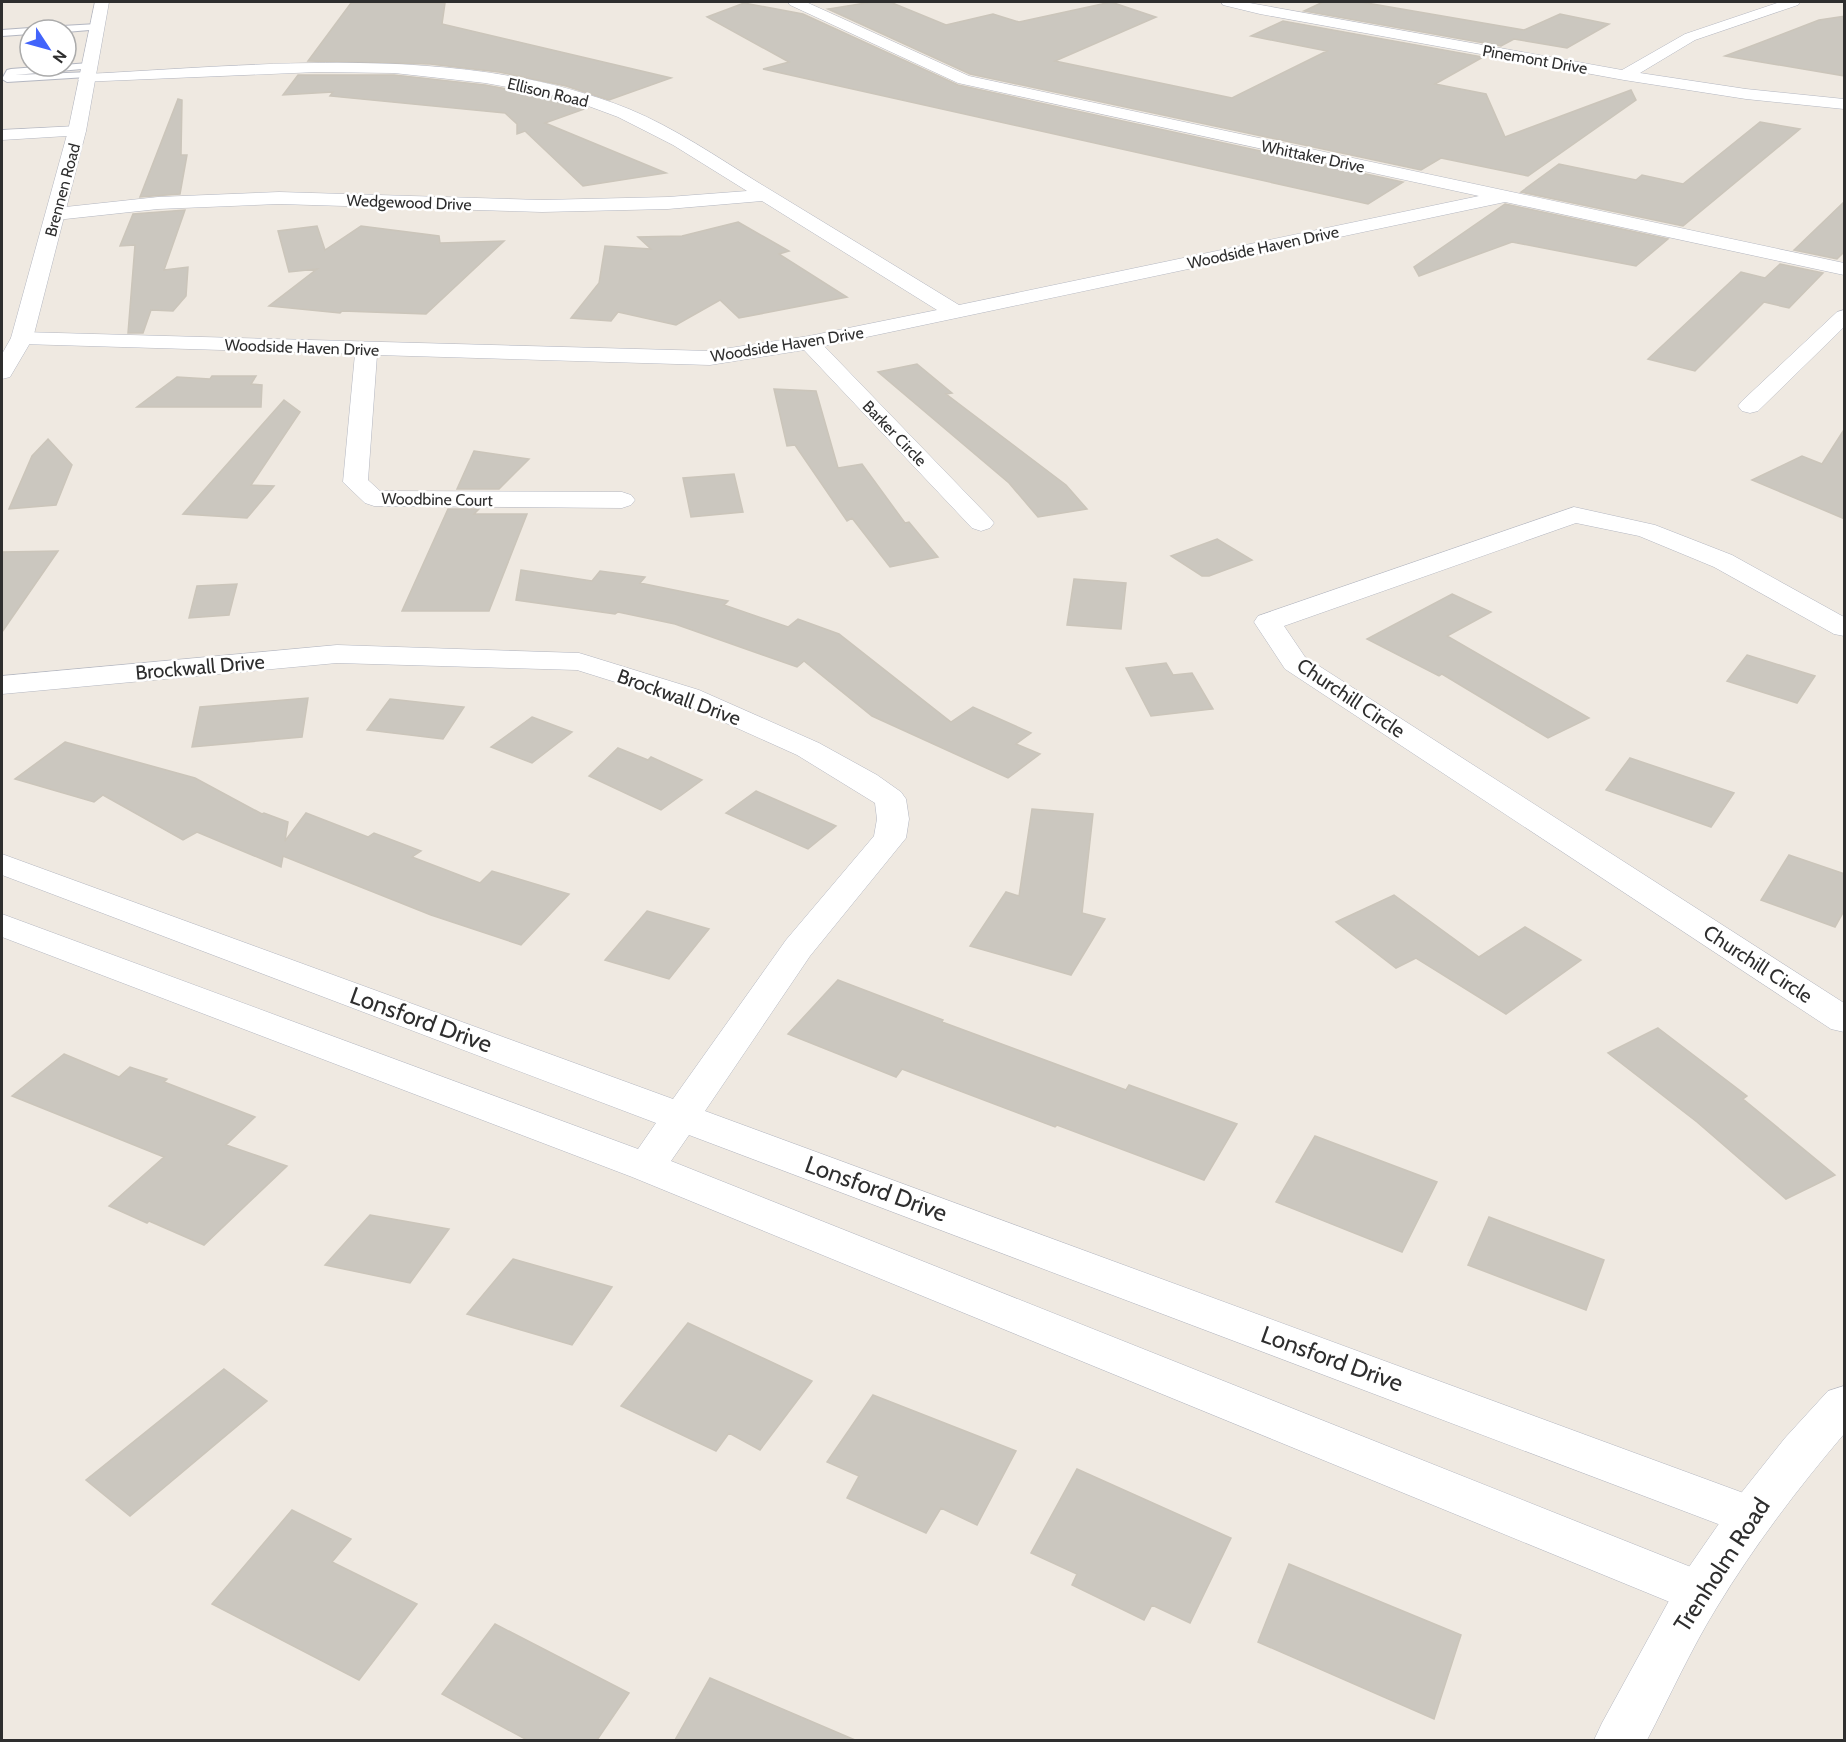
<svg xmlns="http://www.w3.org/2000/svg" width="1846" height="1742" viewBox="0 0 1846 1742" font-family="Cabin,sans-serif">
<style>
.building{fill:#cbc7bf;stroke:#cbc5ba;stroke-width:1.5}
.lines{fill:none;stroke-linecap:round;stroke-linejoin:round}
.lane-casing{stroke:#b4b7c1;stroke-width:2}
.street-casing{stroke:#b4b7c1;stroke-width:1}
.secondary-casing{stroke:#b4b7c1;stroke-width:1}
.lane{fill:#fff;fill-rule:evenodd}
.street{fill:#fff;fill-rule:evenodd}
.secondary{fill:#fff;fill-rule:evenodd}
.labels{text-anchor:middle;stroke-width:5;stroke-linejoin:round;paint-order:stroke}
.far-street-label{font-size:16px;fill:#2e2e2e;stroke:#fff}
.street-label{font-size:20px;fill:#2e2e2e;stroke:#fff}
.near-street-label{font-size:24px;fill:#2e2e2e;stroke:#fff}
</style>
<rect width="100%" height="100%" fill="#efe9e1"/>
<!-- building -->
<path class="building" d="M872 2H890L946 25 993 14 1019 22 1111 2 1156 17 1055 61 1232 98 1327 51 1251 36 1283 21 1483 57 1435 84 1486 94 1505 137 1631 90 1636 100 1528 176 1441 158 1421 170 970 74 828 9Z
M1323 2H1361L1524 30 1560 14 1609 24 1567 48 1514 39 1501 46 1304 11Z
M351 3H445L442 24 671 78 609 100 566 86 499 72 430 64 308 61Z
M744 3 803 14 958 85 1403 182 1368 204 763 69 789 62 707 17Z
M1845 16V76L1725 56 1819 20Z
M298 75H394L485 85 563 99 587 108 545 123 666 173 583 186 525 131 517 134V124L505 113 330 96 333 92 283 95Z
M178 99 182 100 181 155H187L180 194 140 197Z
M1760 122 1800 129 1683 226 1521 192 1559 164 1636 180 1642 175 1683 184Z
M1845 201V251L1837 259 1794 250Z
M1505 204 1668 239 1636 266 1512 242 1419 276 1414 267Z
M185 210 164 270 188 267 186 296 173 311 151 310 143 333H128L135 245 120 246 133 214Z
M738 222 789 251 779 254 847 297 739 318 720 300 676 325 618 312 611 321 571 318 599 283 605 246 651 249 638 237 682 236Z
M317 226 325 250 361 226 439 236 440 243 504 241 426 314 342 311 340 313 269 306 317 269 289 272 278 231Z
M1780 264 1823 273 1789 308 1764 302 1695 371 1648 359 1741 272 1765 278Z
M917 364 952 393 946 394 1066 485 1087 509 1038 517 1009 483 878 372Z
M212 376H256L251 384 262 385 261 407H137L177 377 210 379Z
M774 389 816 391 838 468 862 464 905 523 909 522 938 557 890 567 852 518 847 521 795 445 787 446Z
M284 400 300 412 251 485 274 486 247 518 183 514Z
M1845 428V519L1752 480 1802 456 1822 464Z
M48 439 72 465 56 505 9 509 32 456Z
M474 451 529 459 499 489H457Z
M734 474 743 512 691 517 683 478Z
M448 509H479L474 514H527L489 611H402Z
M1217 539 1252 560 1209 576H1202L1171 556Z
M58 551 2 632V552Z
M521 570 592 581 600 571 645 577 640 583 728 601 724 605 788 627 798 619 839 634 951 722 973 707 1031 733 1016 744 1040 754 1008 778 872 716 804 661 797 667 675 624 618 612 615 614 516 600Z
M1074 579 1126 583 1121 629 1067 625Z
M237 584 229 615 189 618 197 586Z
M1452 594 1491 612 1447 636 1589 718 1548 738 1442 674 1439 676 1367 639Z
M1747 655 1815 676 1797 703 1727 681Z
M1166 663 1173 675 1192 673 1213 709 1151 716 1126 668Z
M308 698 302 737 192 747 200 707Z
M390 699 464 707 443 739 367 730Z
M532 717 572 732 532 763 491 747Z
M65 742 195 778 262 814 264 813 288 822 285 841 306 813 368 837 374 833 421 851 412 857 480 883 492 871 569 894 521 945 431 915 283 856 281 867 197 832 183 840 103 795 94 802 15 779Z
M618 748 648 760 651 757 702 780 661 810 589 776Z
M1630 758 1734 793 1711 827 1606 790Z
M756 791 836 826 808 849 726 813Z
M1032 809 1093 814 1082 913 1105 919 1071 975 970 946 1006 892 1019 896Z
M1789 855 1845 874V909L1835 927 1761 900Z
M1394 895 1479 957 1525 927 1581 960 1506 1014 1416 958 1396 968 1336 922Z
M647 911 709 929 669 979 605 960Z
M838 980 943 1020 942 1022 1126 1090 1129 1085 1237 1124 1204 1180 1057 1125 1055 1127 902 1069 896 1077 788 1034Z
M1658 1028 1747 1096 1743 1099 1835 1175 1786 1199 1697 1122 1608 1053Z
M64 1054 119 1077 130 1067 167 1079 164 1082 255 1117 226 1145 287 1166 204 1245 149 1221 147 1223 109 1206 164 1157 12 1096Z
M1315 1136 1437 1182 1402 1252 1276 1202Z
M370 1215 449 1229 410 1283 325 1265Z
M1489 1217 1604 1260 1586 1310 1468 1265Z
M513 1259 612 1287 572 1345 467 1314Z
M688 1323 812 1381 760 1450 729 1433 716 1451 621 1406Z
M224 1369 267 1401 130 1516 86 1480Z
M873 1395 1016 1451 977 1525 941 1508 926 1533 847 1498 859 1476 827 1462Z
M1077 1469 1231 1538 1190 1623 1152 1605 1144 1620 1072 1585 1077 1574 1031 1553Z
M292 1510 351 1539 332 1562 417 1604 359 1680 212 1604Z
M1289 1564 1461 1635 1434 1719 1258 1642Z
M495 1624 629 1693 597 1740H527L442 1694Z
M710 1678 855 1740H675Z"/>
<g class="lines">
<!-- lane casing -->
<g class="lane-casing">
<path id="lane" d="M97 24 101 25V29L66 32V30H40L45 27Z
M30 28 34 30H30V34L2 36V30Z
M89 63 93 64V68L15 75 91 72V76L87 77 7 82 2 79 7 70 11 69Z"/>
</g>
<!-- street casing -->
<g class="street-casing">
<path id="street" d="M788 2H806L969 76 1844 263V275L1505 202 824 346 990 518 994 523 990 528 981 531 972 528 804 350 710 365 377 355 368 480 380 491 622 492 631 495 635 500 631 505 622 508 374 506 365 503 343 482 355 354 22 344 14 343 11 338 14 333 22 332 710 351 809 336 937 310 762 201 668 209 542 212 279 204 158 209 56 220 49 218 46 214 49 210 56 208 158 197 279 192 542 200 668 197 747 191 673 145 618 117 564 97 485 83 394 73 317 72 80 82 78 79 86 74C261 65 462 42 629 109 675 128 717 157 759 183 825 223 892 264 959 305L1479 196 958 83 790 5Z
M1221 2H1244L1622 70 1685 34 1780 2H1800L1798 5 1695 40 1640 73 1746 89 1844 99V109L1746 99 1624 80 1260 14 1223 5Z
M77 126 83 127 86 131 83 135 2 140V130Z
M1844 310V327L1758 411 1750 413 1742 411 1738 406 1742 401 1837 312Z
M1574 507 1655 525 1732 555 1844 617V636L1834 634 1714 567 1639 536 1576 523 1284 626 1305 657 1844 1003V1032L1831 1029 1285 669 1254 622 1258 616Z
M337 645 579 653 589 656 699 690 819 743 877 775 901 792 906 799 909 819 906 838 810 956 705 1111 1768 1502 1774 1516 1768 1530 1751 1536 1734 1530 689 1135 671 1161 1716 1577 1723 1592 1716 1607 1699 1614 632 1177 2 937V914L638 1149 656 1123 2 875V854L673 1099 786 940 874 836 877 819 875 803 797 755 679 702 577 670 337 663 2 694V676Z"/>
</g>
<!-- secondary casing -->
<g class="secondary-casing">
<path id="secondary" d="M95 2H109L86 131 33 338 10 377 2 379V354L11 338 68 131Z
M1844 1386V1434C1798 1488 1754 1546 1717 1607 1691 1649 1670 1696 1647 1740H1594L1602 1723 1682 1577 1734 1502 1785 1438 1828 1391Z"/>
</g>
<!-- lane -->
<use href="#lane" class="lane"/>
<!-- street -->
<use href="#street" class="street"/>
<!-- secondary -->
<use href="#secondary" class="secondary"/>
</g>
<g class="labels">
<!-- far-street labels -->
<g class="far-street-label">
<text transform="translate(1535 59) rotate(10)" y="6">Pinemont Drive</text>
<text transform="translate(548 92) rotate(13)" y="6">Ellison Road</text>
<text transform="translate(1313 156) rotate(12)" y="6">Whittaker Drive</text>
<text transform="translate(62 190) rotate(-75)" y="6">Brennen Road</text>
<text transform="translate(409 202) rotate(2)" y="6">Wedgewood Drive</text>
<text transform="translate(1263 247) rotate(-12)" y="6">Woodside Haven Drive</text>
<text transform="translate(787 344) rotate(-9)" y="6">Woodside Haven Drive</text>
<text transform="translate(302 347) rotate(2)" y="6">Woodside Haven Drive</text>
<text transform="translate(895 433) rotate(46)" y="6">Barker Circle</text>
<text transform="translate(437 499) rotate(1)" y="6">Woodbine Court</text>
</g>
<!-- street labels -->
<g class="street-label">
<text transform="translate(200 667) rotate(-5)" y="7">Brockwall Drive</text>
<text transform="translate(679 697) rotate(20)" y="7">Brockwall Drive</text>
<text transform="translate(1351 698) rotate(34)" y="7">Churchill Circle</text>
<text transform="translate(1758 964) rotate(33)" y="7">Churchill Circle</text>
</g>
<!-- near-street labels -->
<g class="near-street-label">
<text transform="translate(421 1020) rotate(20)" y="8">Lonsford Drive</text>
<text transform="translate(876 1189) rotate(20)" y="8">Lonsford Drive</text>
<text transform="translate(1332 1359) rotate(20)" y="8">Lonsford Drive</text>
<text transform="translate(1722 1565) rotate(-57)" y="8">Trenholm Road</text>
</g>
</g>
<!-- border -->
<rect width="1846" height="1742" fill="none" stroke="#2e2e2e" stroke-width="6"/>
<!-- north arrow -->
<g transform="translate(48 48) rotate(126)"><circle r="28" fill="#ffffff" stroke="#ababab" stroke-width="1.5"/>
<path d="M0-4.5L10 22L0 15L-10 22Z" fill="#4264fb"/>
<text y="-9" font-size="16" font-weight="bold" text-anchor="middle" fill="#2e2e2e">N</text>
</g>
</svg>
